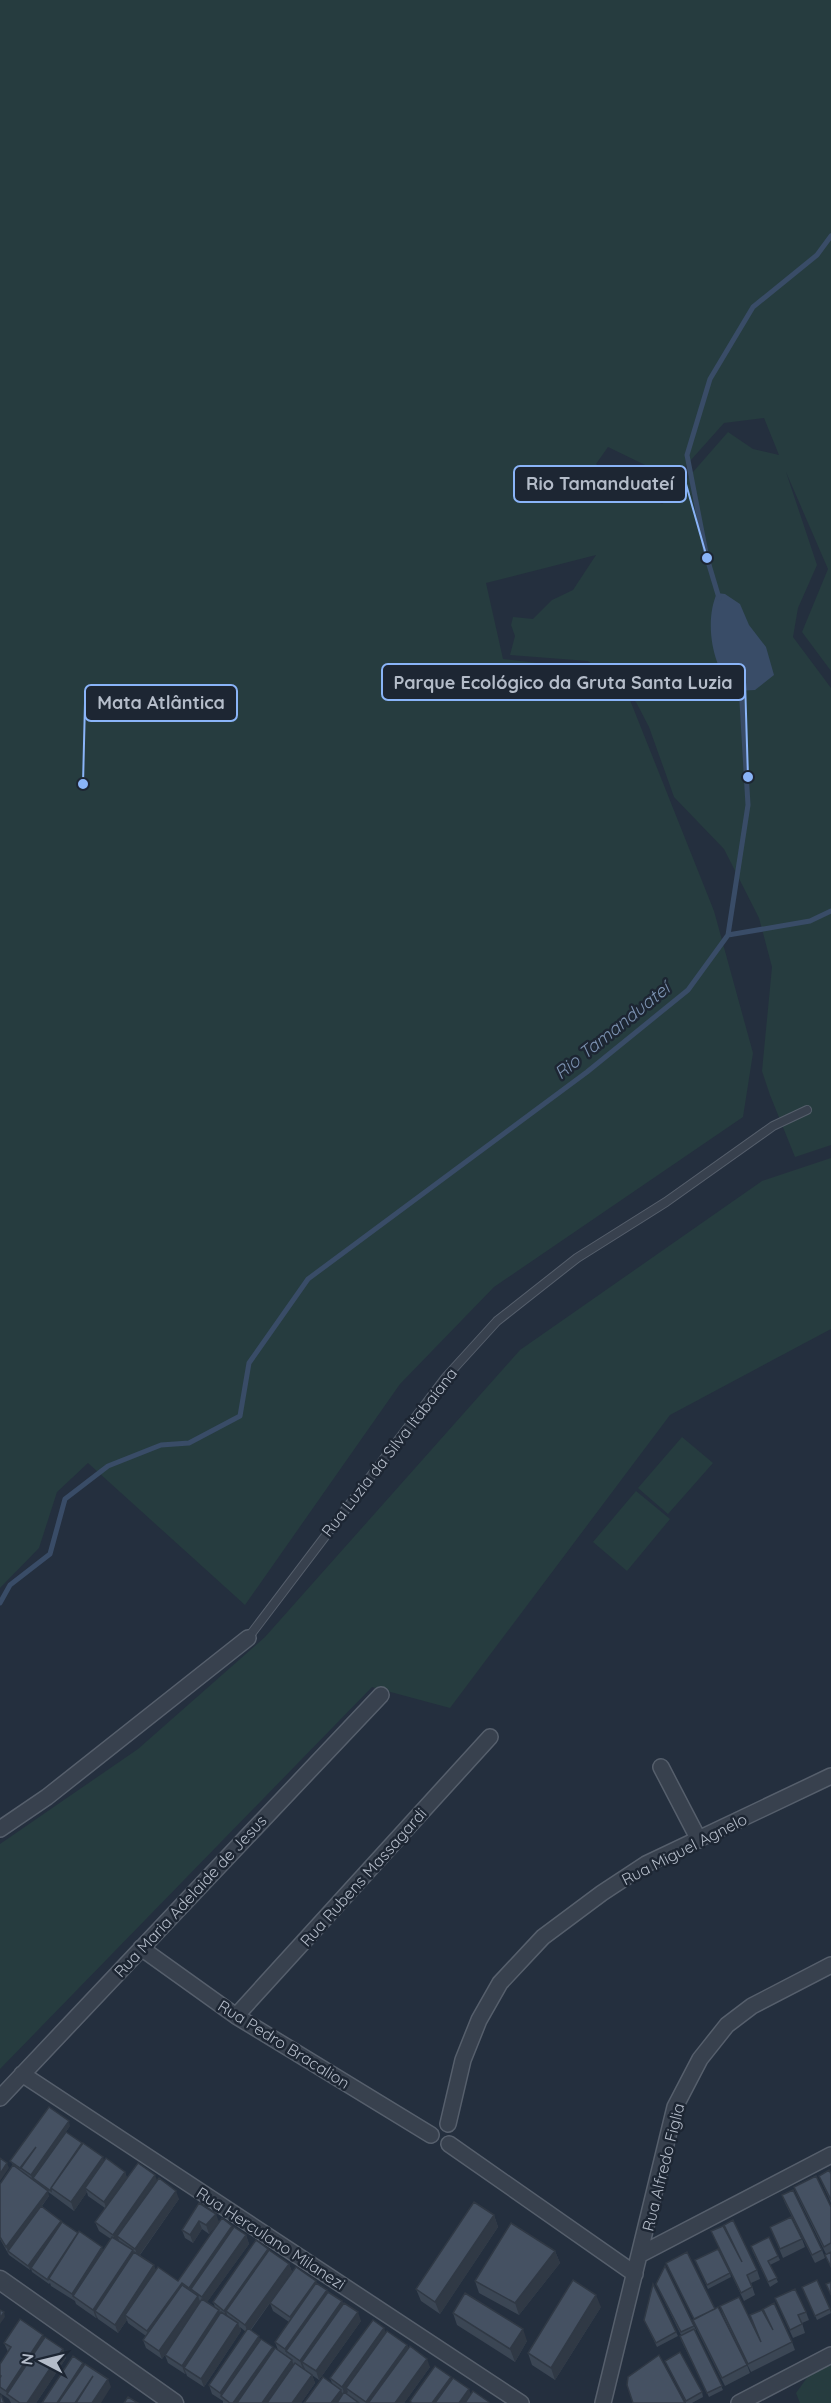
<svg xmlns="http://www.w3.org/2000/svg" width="831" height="2403" viewBox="0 0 831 2403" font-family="Quicksand,sans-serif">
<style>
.green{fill:#263c3f;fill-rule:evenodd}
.water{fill:#394c67}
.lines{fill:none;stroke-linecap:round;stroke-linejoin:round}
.stream{stroke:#394c67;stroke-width:5}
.service-casing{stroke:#565f6c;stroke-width:10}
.minor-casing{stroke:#565f6c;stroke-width:18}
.tertiary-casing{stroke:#565f6c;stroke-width:21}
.service{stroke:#38414e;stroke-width:8}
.minor{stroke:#38414e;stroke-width:15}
.tertiary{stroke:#38414e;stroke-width:18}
.wall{fill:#3b4654;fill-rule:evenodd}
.shaded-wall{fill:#303945}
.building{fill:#455162;stroke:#303945;stroke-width:1.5}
.labels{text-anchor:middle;stroke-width:5;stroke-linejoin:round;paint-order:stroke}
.street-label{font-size:16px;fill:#b4bcc9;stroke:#1d2633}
.water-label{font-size:18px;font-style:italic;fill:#7c92b1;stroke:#1d2633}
.leader{fill:none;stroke:#8ab4f8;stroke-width:2}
.callout-dot{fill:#8ab4f8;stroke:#1d2633;stroke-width:2}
.callout{fill:#1d2633;stroke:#8ab4f8;stroke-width:2}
.callout-label{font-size:18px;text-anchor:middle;font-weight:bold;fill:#b4bcc9}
</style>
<rect width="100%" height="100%" fill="#242f3e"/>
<!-- green -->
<path class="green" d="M0 0H831V671L802 632 828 569 786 472 817 565 798 608 793 637 831 688V1145L795 1157 770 1095 762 1071 772 967 759 918 724 849 674 797 649 727 636 702 588 661 510 655 515 636 511 625 513 617 533 619 552 600 573 590 596 555 486 583 503 659 578 668 630 700 714 911 753 1053 743 1117 494 1287 400 1384 245 1605 88 1463 57 1492 39 1548 0 1588ZM764 418 779 455 753 449 728 432 672 496 662 504 624 487 596 464 608 447 674 479 724 423Z
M831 1158V1329L670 1415 450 1708 372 1687 0 2069V1844L138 1749 265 1637 520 1350 762 1181Z
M682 1437 713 1463 668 1514 638 1488Z
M636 1491 670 1519 627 1571 593 1542Z
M831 2362V2403H800L796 2393 811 2372Z"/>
<!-- water -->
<path class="water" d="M717 593 725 594 740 604 749 625 766 647 774 675 755 690 735 691C712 669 704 622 717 593Z"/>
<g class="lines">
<!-- stream -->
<path class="stream" d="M719 598 707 558 687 455 710 379 753 307 817 255 831 236
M728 935 810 921 831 911
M0 1603 10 1585 50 1554 65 1499 108 1466 161 1445 189 1443 240 1416 249 1363 308 1279 587 1072 688 990 728 935 748 805 741 685"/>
<!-- service casing -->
<g class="service-casing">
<path id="service" d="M248 1638 446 1377 497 1321 577 1258 666 1202 773 1126 807 1110"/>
</g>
<!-- minor casing -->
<g class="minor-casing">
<path id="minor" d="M661 1767 699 1840
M0 1829 47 1797 248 1638
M141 1948 236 2016 431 2135
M236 2016 490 1737
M22 2074 521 2403
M0 2098 381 1695
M448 2124 463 2060 479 2020 500 1983 543 1937 602 1893 646 1864 831 1776
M449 2144 635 2274
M641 2254 831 2155
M603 2403 675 2107 700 2059 727 2025 752 2006 831 1965
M739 2403 831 2355"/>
</g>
<!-- tertiary casing -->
<g class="tertiary-casing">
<path id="tertiary" d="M0 2280 174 2403"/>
</g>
<!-- service -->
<use href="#service" class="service"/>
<!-- minor -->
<use href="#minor" class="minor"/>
<!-- tertiary -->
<use href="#tertiary" class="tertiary"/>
</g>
<!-- wall -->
<path class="wall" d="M70 2126 32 2179 35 2182 33 2178 104 2161 125 2172 127 2178 157 2180 179 2199 140 2255 156 2270 178 2281 233 2228 246 2235 249 2244 207 2302 215 2307 213 2302 269 2251 289 2264 292 2272 251 2330 261 2340 274 2350 289 2358V2357L288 2358 278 2350 275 2342 289 2322 273 2311 270 2303 316 2281V2283L328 2292 342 2301 343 2304 361 2321 319 2380 305 2370 304 2367 303 2369 312 2375 315 2383 301 2403H223V2401L212 2394 209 2385 246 2332 240 2327 241 2331 204 2387 187 2376 186 2373 185 2374 168 2363 165 2355 162 2359 146 2348 143 2340 146 2336 128 2323 127 2320 118 2333 98 2319 97 2317 96 2318 76 2304 75 2301 51 2286 50 2283 49 2284 32 2272 31 2268 30 2270 9 2255 0 2239V2184L13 2165 10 2161ZM43 2188 74 2211 87 2192 88 2196 105 2208 95 2222 99 2231 111 2239 104 2250 62 2223 61 2221 42 2206 49 2196Z
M831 2174V2203L819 2176Z
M794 2187 831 2207V2268L826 2254 797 2195Z
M782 2195 822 2250 825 2258 815 2263 785 2203Z
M199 2203 219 2222 209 2234 202 2229 193 2243 185 2238 182 2230Z
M494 2215 498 2227 440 2314 421 2301 416 2289Z
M724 2225 757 2270 760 2279 751 2283 755 2295 744 2301 711 2231 727 2233Z
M770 2227 802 2239 805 2247 783 2258Z
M752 2250 778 2256 780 2260 770 2265 778 2282 770 2287Z
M555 2251 560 2263 519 2315 479 2293 475 2281Z
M695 2260 730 2273 731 2277 708 2289Z
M666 2263 715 2309 747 2365 750 2373 725 2386 696 2328 693 2320 694 2319Z
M656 2284 694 2326 696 2330H695L723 2390 709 2397 681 2340 680 2336 681 2335Z
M804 2292 830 2309 831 2313 817 2320Z
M775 2298 806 2312 809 2320 802 2323 805 2333 793 2338Z
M720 2306 758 2336 766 2318 763 2309 792 2342 795 2350 751 2372 723 2315Z
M601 2307 555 2380 532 2365 528 2353Z
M453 2313 527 2341 515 2362 457 2325Z
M644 2320 676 2332 678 2336 657 2347Z
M386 2333 407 2345 408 2348 430 2367 404 2403H304L332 2383 330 2378Z
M44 2338 63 2349 66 2358 36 2403H11L9 2399 0 2393V2364L8 2352 4 2343Z
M665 2361 702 2392 703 2397 692 2403H686Z"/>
<!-- shaded-wall -->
<path class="shaded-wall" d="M69 2121 70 2126 32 2179 31 2175Z
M103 2157 106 2166 85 2188 87 2192 74 2211 71 2202Z
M7 2163 9 2168 0 2181V2174Z
M125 2172 128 2181 107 2210 104 2202Z
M155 2175 158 2183 117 2236 119 2240 116 2243 113 2235Z
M48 2191 49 2196 8 2251 6 2247Z
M176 2191 179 2199 138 2257 135 2249Z
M216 2214 219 2222 209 2234 206 2225Z
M494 2215 498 2227 440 2314 435 2302Z
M61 2221 63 2225 30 2270 28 2266Z
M199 2221 202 2229 193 2243 190 2235Z
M232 2226 235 2234 191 2289 193 2294 192 2296 189 2288Z
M246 2235 249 2244 205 2305 202 2297Z
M102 2247 105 2255 73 2296 75 2302 72 2294Z
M268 2249 271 2257 226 2311 228 2318 227 2319 224 2311Z
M133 2250 136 2259 95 2311 97 2317 96 2318 93 2310Z
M555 2251 560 2263 519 2315 515 2303Z
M289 2264 292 2272 248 2333 245 2325Z
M154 2265 157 2273 125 2315 127 2320 118 2333 115 2325Z
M316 2281 319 2289 293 2325 290 2317Z
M182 2283 185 2291 150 2339 147 2331Z
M327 2290 330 2298 286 2351 288 2358 285 2349Z
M596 2295 601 2307 555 2380 551 2368Z
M198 2296 201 2304 162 2359 159 2351Z
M342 2301 345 2310 302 2362 304 2367 303 2369 300 2361Z
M219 2310 222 2318 184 2368 186 2373 185 2374 182 2366Z
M4 2312 5 2317 0 2324V2318Z
M358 2312 361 2321 319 2380 316 2371Z
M238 2323 241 2331 204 2387 201 2379Z
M384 2328 388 2337 346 2388 348 2392 345 2395 342 2387Z
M523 2329 527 2341 515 2362 510 2349Z
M43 2335 46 2343 7 2394 6 2391Z
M259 2336 262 2344 221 2396 223 2401 220 2393Z
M407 2345 410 2353 369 2403H366V2402Z
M273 2347 276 2355 242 2403H233Z
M63 2349 66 2358 36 2403H27Z
M427 2359 430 2367 404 2403H395Z
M292 2360 295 2368 271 2403H262Z
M83 2363 86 2372 65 2403H57Z
M312 2375 315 2383 301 2403H292Z
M451 2377 454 2385 441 2403H432Z
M108 2379 111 2387 101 2403H92Z
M469 2389 472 2398 468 2403H459Z
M341 2390 344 2398 340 2403H331Z"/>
<!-- building -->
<path class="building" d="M49 2107 69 2121 31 2175 21 2168 36 2147 20 2168 10 2161Z
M66 2132 82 2143 51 2188V2191L33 2178Z
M83 2143 103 2157 71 2202 51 2188Z
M0 2158 7 2163 0 2174Z
M106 2158 125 2172 104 2202 85 2188Z
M138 2163 155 2175 113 2235 95 2222Z
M13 2165 48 2191 6 2247 0 2237V2184Z
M829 2170 831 2174V2200L819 2176Z
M816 2176 831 2207V2243L824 2247 794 2187Z
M159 2178 176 2191 135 2249 117 2236Z
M793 2190 822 2250 812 2255 782 2195Z
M474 2202 494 2215 435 2302 416 2289Z
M199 2203 216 2214 206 2225 199 2221 190 2235 182 2230Z
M41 2206 61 2221 28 2266 8 2251Z
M791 2217 802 2239 780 2249 770 2227Z
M222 2218 232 2226 189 2288 182 2283 147 2331 125 2315 158 2267 178 2281Z
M733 2220 757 2270 747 2275 752 2287 741 2293 711 2231 723 2226 742 2262 724 2225Z
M62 2222 78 2233 48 2280 31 2268Z
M511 2223 555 2251 515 2303 475 2281Z
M234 2227 246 2235 202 2297 191 2289Z
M79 2231 102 2247 72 2294 48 2278Z
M112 2237 133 2250 93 2310 73 2296Z
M769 2237 778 2256 768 2261 777 2278 768 2282 751 2246Z
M256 2240 268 2249 224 2311 213 2302Z
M718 2249 730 2273 707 2285 695 2260Z
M269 2250 289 2264 245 2325 226 2311Z
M134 2252 154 2265 115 2325 95 2311Z
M687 2252 715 2309 694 2319 666 2263Z
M831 2252V2267L825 2255Z
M665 2266 694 2326 681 2332 656 2284Z
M296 2267 316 2281 290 2317 270 2303Z
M573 2280 596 2295 551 2368 528 2353Z
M817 2280 830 2309 815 2316 802 2287Z
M831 2282V2295L826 2284Z
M316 2283 327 2290 285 2349 275 2342Z
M653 2284 676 2332 656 2343 644 2320Z
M182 2285 198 2296 159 2351 143 2340Z
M795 2289 806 2312 798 2315 802 2324 790 2330 775 2298Z
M328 2292 342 2301 300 2361 286 2351Z
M465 2293 523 2329 510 2349 453 2313Z
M739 2297 761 2342 750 2315 762 2310 773 2330 763 2309 774 2303 792 2342 748 2364 720 2306Z
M202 2299 219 2310 182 2366 165 2355Z
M344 2303 358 2312 316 2371 302 2362Z
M718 2307 747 2365 722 2378 693 2320Z
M0 2310 4 2312 0 2318Z
M221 2312 238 2323 201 2379 184 2368Z
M20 2319 43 2335 6 2391 0 2387V2378L1 2376 0 2375V2364L11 2347 4 2343Z
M373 2320 384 2328 342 2387 330 2378Z
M248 2328 259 2336 220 2393 209 2385Z
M694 2329 722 2386 707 2393 680 2336Z
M387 2331 407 2345 366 2402 346 2388Z
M45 2337 63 2349 27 2403H20L7 2394Z
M261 2339 273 2347 233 2403H230L221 2396Z
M410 2346 427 2359 395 2403H369V2402Z
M275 2348 292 2360 262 2403H237Z
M680 2352 702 2392 686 2401 665 2361Z
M659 2355 685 2403H633L627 2385 628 2377Z
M73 2356 83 2363 57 2403H42Z
M295 2363 312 2375 292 2403H267Z
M85 2364 108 2379 92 2403H76L93 2376 75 2403H58Z
M435 2366 451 2377 432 2403H412L410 2401Z
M323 2377 341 2390 331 2403H304Z
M453 2378 469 2389 459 2403H435Z
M473 2391 489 2402 488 2403H465Z
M344 2392 359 2403H337Z
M1 2395 4 2403H0V2396Z
M128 2397 138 2403H124Z"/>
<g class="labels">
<!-- street labels -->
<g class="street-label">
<text transform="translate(389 1452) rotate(-52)" y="6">Rua Luzia da Silva Itabaiana</text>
<text transform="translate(684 1849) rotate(-27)" y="6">Rua Miguel Agnelo</text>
<text transform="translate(363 1877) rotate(-48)" y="6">Rua Rubens Massagardi</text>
<text transform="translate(190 1896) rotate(-47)" y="6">Rua Maria Adelaide de Jesus</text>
<text transform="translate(284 2044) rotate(32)" y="6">Rua Pedro Bracalion</text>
<text transform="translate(663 2167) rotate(-76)" y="6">Rua Alfredo Figlia</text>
<text transform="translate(271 2238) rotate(33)" y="6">Rua Herculano Milanezi</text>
</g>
<!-- water labels -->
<g class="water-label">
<text transform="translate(612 1031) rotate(-39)" y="6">Rio Tamanduateí</text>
</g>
</g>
<!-- callouts -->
<path class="leader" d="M707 558L686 484M748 777L745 682M83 784L85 703"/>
<g class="callout-dot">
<circle cx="707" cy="558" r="6"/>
<circle cx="748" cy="777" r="6"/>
<circle cx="83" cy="784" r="6"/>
</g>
<g class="callout">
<rect x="514" y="466" width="172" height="36" rx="6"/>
<rect x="382" y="664" width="363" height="36" rx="6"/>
<rect x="85" y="685" width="152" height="36" rx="6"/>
</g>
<g class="callout-label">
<text x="600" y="490">Rio Tamanduateí</text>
<text x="563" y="689">Parque Ecológico da Gruta Santa Luzia</text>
<text x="161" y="709">Mata Atlântica</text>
</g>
<!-- north arrow -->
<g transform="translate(42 2361) rotate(277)" stroke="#1d2633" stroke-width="4.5" paint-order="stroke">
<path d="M0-4.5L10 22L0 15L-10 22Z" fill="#b4bcc9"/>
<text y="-9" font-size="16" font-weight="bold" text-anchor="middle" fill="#b4bcc9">N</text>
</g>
</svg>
